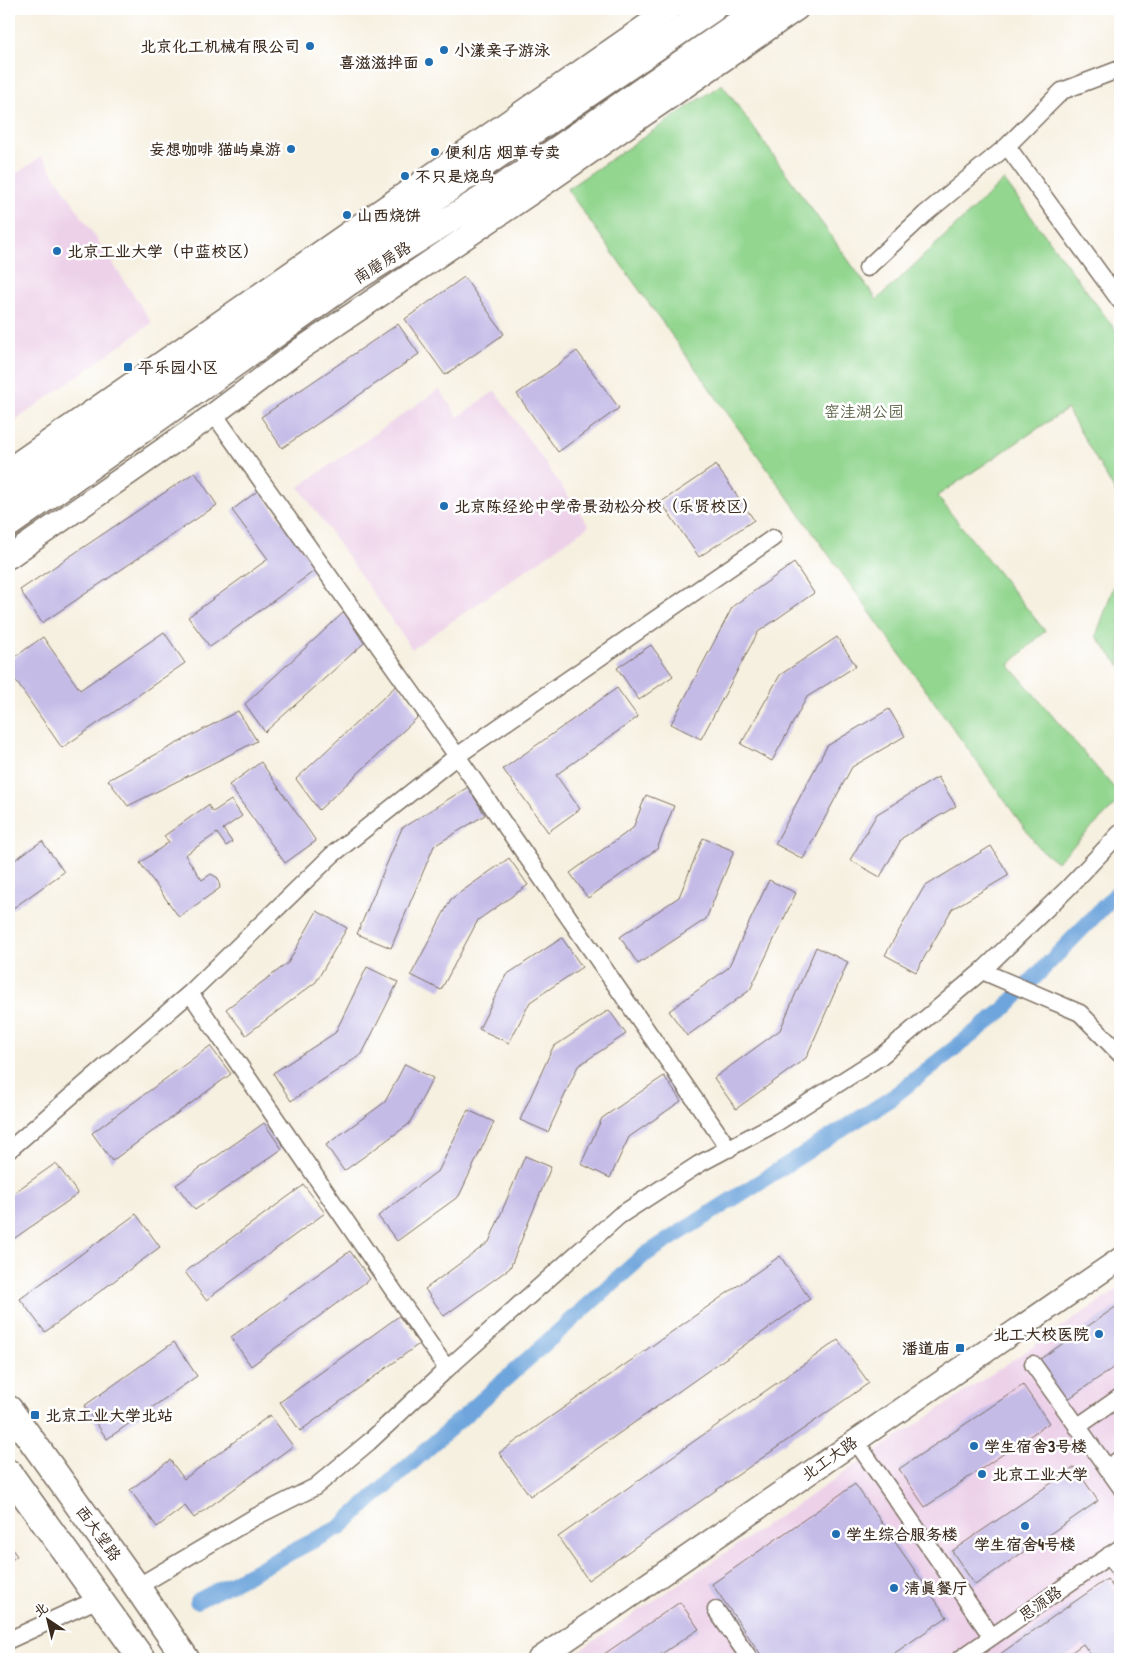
<svg xmlns="http://www.w3.org/2000/svg" width="1129" height="1668" viewBox="0 0 1129 1668" font-family="'Patrick Hand','LXGW WenKai TC',sans-serif">
<style>
.built{fill:#edd1e9}
.green{fill:#92d68f;stroke:#668056}
.lines{fill:none;stroke-linecap:round;stroke-linejoin:round}
.canal{stroke:#6ea5dc;stroke-width:16}
.building{fill:#c4bbe7}
.street-casing{stroke:#7c6f62;stroke-width:19}
.secondary-casing{stroke:#7c6f62;stroke-width:25}
.primary-casing{stroke:#7c6f62;stroke-width:29}
.street{stroke:#fff;stroke-width:16}
.secondary{stroke:#fff;stroke-width:22}
.primary{stroke:#fff;stroke-width:26}
.poi-dot{fill:#1f6fb2;stroke:#fff;stroke-width:2}
.labels{text-anchor:middle;stroke-width:5;stroke-linejoin:round;paint-order:stroke}
.poi-label{font-size:16px;font-weight:bold;fill:#3b2a1e;stroke:#fff;text-anchor:start}
.street-label{font-size:16px;fill:#3b2a1e;stroke:#fff}
.park-label{font-size:16px;fill:#555e40;stroke:#fff}
</style>
<rect width="100%" height="100%" fill="#fff"/>
<filter id="ink" filterUnits="userSpaceOnUse"><feTurbulence type="fractalNoise" baseFrequency=".02" numOctaves="2"/><feDisplacementMap in="SourceGraphic" scale="10" xChannelSelector="R" yChannelSelector="G"/><feConvolveMatrix kernelMatrix="1 2 1 2 8 2 1 2 1" color-interpolation-filters="sRGB"/></filter>
<filter id="wash" filterUnits="userSpaceOnUse"><feTurbulence type="fractalNoise" baseFrequency=".0096" numOctaves="4" result="noise"/><feDisplacementMap in="SourceGraphic" scale="20" xChannelSelector="R" yChannelSelector="G"/><feGaussianBlur stdDeviation="1.12" result="paint"/><feColorMatrix in="noise" values="0 0 0 0 0 0 0 0 0 0 0 0 0 0 0 0 0 1.4 0 .05"/><feComposite in="paint" operator="in"/></filter>
<g filter="url(#wash)">
<rect width="100%" height="100%" fill="#f6f0e0"/>
<!-- built -->
<path class="built" d="M42 156 152 323 9 425V179Z
M439 389 458 417 495 391 589 526 412 649 299 487Z
M1120 1288V1659H567Z"/>
<!-- green -->
<path class="green" d="M722 84 877 300 1004 180 1120 336V500L1067 409 937 496 1045 631 1009 665 1120 795V800L1057 862 1038 847 567 189Z
M1120 569V666L1096 636Z"/>
<g class="lines">
<!-- canal -->
<path class="canal" d="M197 1601 340 1527 643 1256 890 1099 1002 1011 1120 890"/>
</g>
<g id="blocks">
<!-- building -->
<path class="building" d="M464 277 504 334 445 375 405 319Z
M398 324 419 354 282 448 261 417Z
M577 351 619 408 558 452 517 394Z
M716 465 754 520 699 557 661 502Z
M195 472 217 505 42 623 20 590Z
M259 490 317 569 210 647 188 617 268 559 232 510Z
M794 563 814 593 758 632 701 739 671 724 733 606Z
M344 612 364 643 265 732 245 704Z
M164 632 185 663 62 748 9 671V661L43 637 80 690Z
M837 637 856 666 807 697 772 761 741 744 780 675Z
M651 645 673 676 639 700 617 668Z
M398 684 418 717 319 810 296 779Z
M617 688 638 717 556 775 580 809 548 832 503 769Z
M889 709 905 736 852 767 803 859 775 844 827 746Z
M238 711 257 741 128 806 108 780Z
M261 762 316 841 285 863 229 785Z
M938 777 956 806 902 838 880 877 850 860 877 814Z
M468 787 485 815 434 846 391 948 357 934 402 828Z
M646 795 674 806 657 849 588 898 570 873 633 828Z
M231 800 242 816 223 829 232 842 226 846 217 833 185 855 202 880 211 874 218 878 220 888 179 917 140 863 169 842 164 836 208 805 213 812Z
M703 838 734 851 706 919 638 964 620 937 679 897Z
M42 841 64 872 9 911V864Z
M991 846 1009 875 952 909 916 972 885 955 924 887Z
M509 858 528 885 478 920 441 990 411 975 451 899Z
M769 880 796 893 750 990 687 1036 669 1011 728 968Z
M317 911 347 928 316 982 246 1035 226 1009 288 963Z
M562 938 582 967 530 1002 509 1043 479 1029 506 975Z
M816 947 848 962 806 1058 736 1109 714 1078 780 1030Z
M367 967 398 982 362 1054 291 1101 273 1073 335 1033Z
M609 1010 626 1034 578 1066 548 1132 520 1120 553 1047Z
M210 1046 231 1074 112 1161 92 1133Z
M405 1064 433 1078 409 1124 344 1171 326 1145 385 1102Z
M664 1076 681 1101 629 1137 610 1178 581 1164 602 1118Z
M468 1110 494 1122 459 1196 397 1241 378 1216 439 1170Z
M264 1123 282 1149 195 1210 176 1185Z
M525 1156 551 1167 510 1268 444 1316 425 1289 489 1242Z
M56 1163 78 1194 9 1242V1196Z
M304 1185 325 1213 206 1300 185 1272Z
M136 1214 160 1247 45 1332 20 1299Z
M350 1251 370 1279 251 1366 231 1337Z
M780 1256 810 1299 530 1496 499 1453Z
M1120 1304V1363L1061 1404 1033 1364Z
M399 1316 419 1344 300 1431 280 1402Z
M838 1340 869 1383 588 1580 558 1537Z
M174 1342 197 1376 107 1439 84 1406Z
M1023 1385 1049 1423 925 1507 899 1469Z
M270 1415 293 1446 194 1518 185 1506 157 1527 130 1490 170 1460 184 1479Z
M1075 1467 1098 1501 975 1585 952 1551Z
M855 1484 947 1617 886 1659H764L712 1584Z
M9 1545 17 1556 9 1562Z
M1107 1579 1120 1597V1657L1116 1659H1094L1083 1644 1062 1659H993Z
M680 1602 699 1629 654 1659H597Z"/>
</g>
</g>
<g filter="url(#ink)">
<use href="#blocks" fill-opacity="0" stroke="#7c6f62" stroke-width="1"/>
<g class="lines">
<!-- street casing -->
<g class="street-casing">
<path id="street" d="M1007 146 1120 301
M867 268 925 214 1007 146 1062 91 1120 69
M214 414 457 756 729 1149
M982 971 1080 1013 1120 1054
M190 993 447 1369
M9 1150 190 993 332 855 457 756 773 538
M1033 1364 1120 1486
M1077 1427 1120 1397
M855 1440 992 1637
M1107 1468 1120 1459
M1109 1555 1120 1571
M137 1587 255 1517 315 1487 369 1442 447 1369 619 1216 699 1164 778 1122 880 1057 982 971 1067 889 1120 833
M716 1610 750 1659
M9 1640 98 1599
M960 1659 1120 1548"/>
</g>
<!-- secondary casing -->
<g class="secondary-casing">
<path id="secondary" d="M9 469 670 9
M9 557 214 414 302 348 533 192 797 9
M539 1659 1120 1259"/>
</g>
<!-- primary casing -->
<g class="primary-casing">
<path id="primary" d="M9 494 360 249 712 9
M9 524 349 282 521 175 760 9
M9 1409 137 1587 186 1659
M9 1473 142 1659"/>
</g>
<!-- street -->
<use href="#street" class="street"/>
<!-- secondary -->
<use href="#secondary" class="secondary"/>
<!-- primary -->
<use href="#primary" class="primary"/>
</g>
</g>
<!-- markers -->
<g class="poi-dot">
<circle cx="310" cy="46" r="5"/>
<circle cx="444" cy="50" r="5"/>
<circle cx="429" cy="62" r="5"/>
<circle cx="291" cy="149" r="5"/>
<circle cx="435" cy="152" r="5"/>
<circle cx="405" cy="176" r="5"/>
<circle cx="347" cy="215" r="5"/>
<circle cx="57" cy="251" r="5"/>
<rect x="123" y="362" width="10" height="10" rx="2.5"/>
<circle cx="444" cy="506" r="5"/>
<circle cx="1099" cy="1334" r="5"/>
<rect x="955" y="1343" width="10" height="10" rx="2.5"/>
<rect x="30" y="1410" width="10" height="10" rx="2.5"/>
<circle cx="974" cy="1446" r="5"/>
<circle cx="982" cy="1474" r="5"/>
<circle cx="1025" cy="1526" r="5"/>
<circle cx="836" cy="1534" r="5"/>
<circle cx="894" cy="1588" r="5"/>
</g>
<g class="labels">
<!-- poi labels -->
<g class="poi-label">
<text x="300" y="52" text-anchor="end">北京化工机械有限公司</text>
<text x="454" y="56">小漾亲子游泳</text>
<text x="419" y="68" text-anchor="end">喜滋滋拌面</text>
<text x="281" y="155" text-anchor="end">妄想咖啡 猫屿桌游</text>
<text x="445" y="158">便利店 烟草专卖</text>
<text x="415" y="182">不只是烧鸟</text>
<text x="357" y="221">山西烧饼</text>
<text x="67" y="257">北京工业大学（中蓝校区）</text>
<text x="138" y="373">平乐园小区</text>
<text x="454" y="512">北京陈经纶中学帝景劲松分校（乐贤校区）</text>
<text x="1089" y="1340" text-anchor="end">北工大校医院</text>
<text x="950" y="1354" text-anchor="end">潘道庙</text>
<text x="45" y="1421">北京工业大学北站</text>
<text x="984" y="1452">学生宿舍3号楼</text>
<text x="992" y="1480">北京工业大学</text>
<text x="846" y="1540">学生综合服务楼</text>
<text x="1025" y="1550" text-anchor="middle">学生宿舍4号楼</text>
<text x="904" y="1594">清真餐厅</text>
</g>
<!-- street labels -->
<g class="street-label">
<text transform="translate(382 262) rotate(-32)" y="6">南磨房路</text>
<text transform="translate(829 1458) rotate(-35)" y="6">北工大路</text>
<text transform="translate(99 1533) rotate(54)" y="6">西大望路</text>
<text transform="translate(1040 1603) rotate(-35)" y="6">思源路</text>
</g>
<!-- park labels -->
<g class="park-label">
<text x="864" y="417">窑洼湖公园</text>
</g>
</g>
<!-- margin -->
<rect width="1129" height="1668" fill="none" stroke="#fff" stroke-width="30"/>
<!-- north arrow -->
<g transform="translate(48 1620) rotate(325)" stroke="#ffffff" stroke-width="4" paint-order="stroke">
<path d="M0-4L9 19L0 12L-9 19Z" fill="#3b2a1e"/>
<text y="-8" font-size="14" font-weight="bold" text-anchor="middle" fill="#3b2a1e">北</text>
</g>
</svg>
